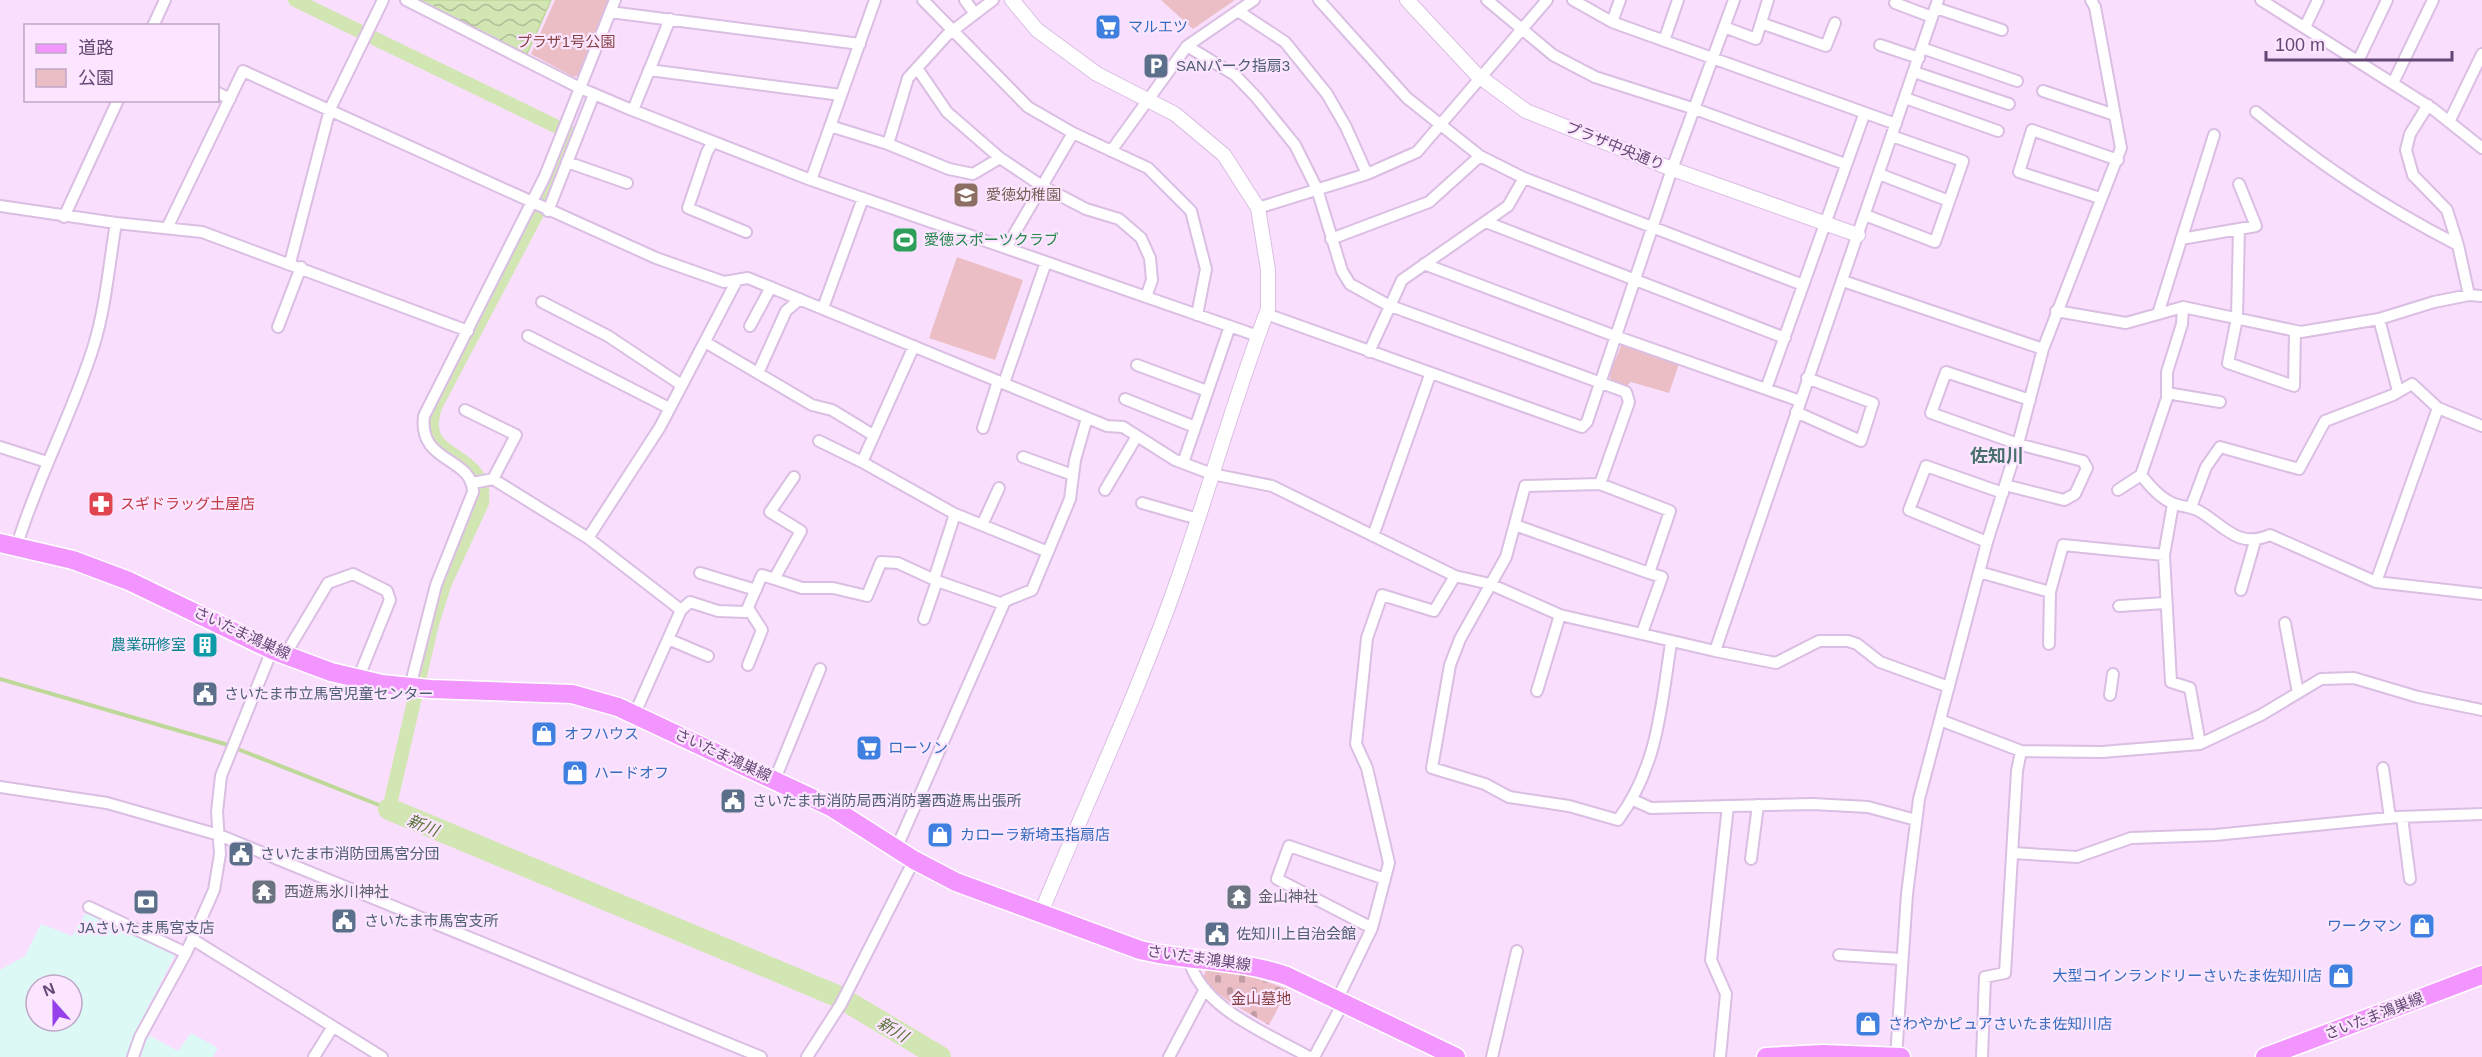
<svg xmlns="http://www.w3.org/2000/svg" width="2482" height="1057" viewBox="0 0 2482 1057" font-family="Arial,'Noto Sans JP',sans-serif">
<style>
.education{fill:#ddf9f6;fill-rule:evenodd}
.cemetery{fill:url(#cemetery-stones)}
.park{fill:#eabec4}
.water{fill:url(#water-waves);stroke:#bed89a;stroke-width:1.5}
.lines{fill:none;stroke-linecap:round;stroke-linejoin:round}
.stream{stroke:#bed89a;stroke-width:4}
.canal{stroke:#d2e6b4;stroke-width:14}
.river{stroke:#d2e6b4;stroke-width:22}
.minor-casing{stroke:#dabee3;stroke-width:14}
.tertiary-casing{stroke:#dabee3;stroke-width:16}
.primary-casing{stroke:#fff;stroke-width:21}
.minor{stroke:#fff;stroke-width:10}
.tertiary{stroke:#fff;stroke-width:14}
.primary{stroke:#f395fe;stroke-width:18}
.labels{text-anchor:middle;stroke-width:4.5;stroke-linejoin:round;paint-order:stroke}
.shop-label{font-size:15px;fill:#366cbe;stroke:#fce6ff;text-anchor:start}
.park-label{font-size:15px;fill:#864345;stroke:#fce6ff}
.service-label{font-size:15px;fill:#4e5e75;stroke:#fce6ff;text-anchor:start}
.street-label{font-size:15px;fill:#634774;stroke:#fce6ff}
.education-label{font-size:15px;fill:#785e54;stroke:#fce6ff;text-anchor:start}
.leisure-label{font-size:15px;fill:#27864d;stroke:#fce6ff;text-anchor:start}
.health-label{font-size:15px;fill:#be3a42;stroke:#fce6ff;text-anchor:start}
.culture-label{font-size:15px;fill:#0d838f;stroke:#fce6ff;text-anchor:end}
.worship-label{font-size:15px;fill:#5b616d;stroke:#fce6ff;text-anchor:start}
.water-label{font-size:16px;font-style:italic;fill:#597338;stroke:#fce6ff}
.quarter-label{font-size:18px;font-weight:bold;fill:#4a706d;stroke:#fce6ff}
</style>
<defs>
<pattern id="cemetery-stones" width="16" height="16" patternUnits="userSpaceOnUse" patternTransform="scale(1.5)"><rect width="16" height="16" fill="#eabec4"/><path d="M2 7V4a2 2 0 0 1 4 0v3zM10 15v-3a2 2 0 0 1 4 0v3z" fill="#c19ca4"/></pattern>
<pattern id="water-waves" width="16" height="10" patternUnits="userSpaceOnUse" patternTransform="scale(1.5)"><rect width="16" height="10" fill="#d2e6b4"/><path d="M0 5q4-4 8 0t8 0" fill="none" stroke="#aebc97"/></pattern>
</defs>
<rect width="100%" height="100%" fill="#f9dffd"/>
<!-- education -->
<path class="education" d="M87 911 177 951 137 1029 178 1051 191 1033 218 1048 213 1057H0V970L25 956 41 924 72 936ZM36 985H72V1021H36Z"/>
<!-- cemetery -->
<path class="cemetery" d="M1206 970 1246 975 1288 989 1269 1025 1234 1005 1213 990 1203 978Z"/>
<!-- park -->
<path class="park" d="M555 0H612L581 74 574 77 531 54Z
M1161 0H1235L1193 29Z
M957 257 1023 280 995 360 929 338Z
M1622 344 1679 364 1669 393 1631 382 1627 386 1611 380 1609 375Z"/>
<!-- water -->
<path class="water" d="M415 0H551L527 54Z"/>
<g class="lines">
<!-- stream -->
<path class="stream" d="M0 679 225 744 389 809"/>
<!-- canal -->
<path class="canal" d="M295 0 570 133 541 206 435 407C416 465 489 446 482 503L445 583 432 624 389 809"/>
<!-- river -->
<path class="river" d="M389 809 837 996
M846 1001 940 1057"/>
<!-- minor casing -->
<g class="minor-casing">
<path id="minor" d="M406 0 580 88 627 108 811 180 1258 336
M923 0 1028 107 1073 133 1148 168 1191 211 1206 269 1197 315
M965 0 975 14
M1319 0 1407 98 1480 156 1524 178 1803 285
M1487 0 1553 55 1595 77 1695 109 1845 164
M1573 0 1612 22 1896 124
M2261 0 2433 109 2482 148
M1895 3 1932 17
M1936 8 2002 30
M1238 11 1285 42 1327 94 1346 127 1367 174
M610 12 860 44
M1612 22 1620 0
M1761 23 1826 46 1835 23
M153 26 165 0
M1724 27 1756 39 1768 0
M2305 27 2318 0
M1664 41 1678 0
M1880 45 1919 58
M1187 46 1235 75 1257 98 1295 145 1317 189 1342 271 1350 284 1388 305 1626 392 1629 402 1600 484 1525 486 1506 557 1460 639 1450 665 1432 768 1485 784 1509 797 1569 806 1618 820C1658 766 1661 707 1671 643
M1922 48 2017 81
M2358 61 2387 0
M917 68 947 112 1000 158 1042 186 1086 209 1119 219 1141 238 1150 258 1152 280 1146 297
M649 70 841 95
M1914 72 2009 104
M2393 83 2433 0
M2043 91 2115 115
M218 93 230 99
M1905 98 1998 131
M2428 105 2410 134 2406 150 2413 175 2447 210 2458 245
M633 110 670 19
M2256 112C2322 166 2382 206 2458 245L2469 295
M2449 122 2482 54
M830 126 888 144 949 169 973 174 1000 158
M713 142 707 152 688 208 746 232
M888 144 908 78 947 35 993 0
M1111 151 1187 46 1254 0
M567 162 627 183
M1879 174 1949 201
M811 180 875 0
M2100 198 2019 172 2032 130 2118 160
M0 206 116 223 202 232 468 331
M1258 208 1367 174 1417 152 1547 0
M548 211 594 94
M1865 215 1935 242 1963 161 1892 136
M64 217 118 100
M1486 222 1785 338
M168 226 243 71 656 258 724 282 748 278 1107 426 1123 427 1175 460 1212 474 1272 486 1455 576 1490 584 1560 615 1715 651 1938 0
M2239 229 2256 226 2239 184
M1331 239 1429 202 1480 156
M2181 239 2239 229 2237 318 2228 363 2294 386 2295 331
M1006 248 1073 133
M290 263 330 109 383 0
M1424 264 1615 336 1800 401
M1843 281 2043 349
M542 302 608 336 680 384
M823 308 863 198
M2056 311 2126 323 2183 307 2301 332 2379 319 2434 302 2469 295 2482 296
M1266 314 1582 427 1587 422 1672 169 1734 0
M2158 314 2214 135
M2379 319 2398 391
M750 326 771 287
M278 327 301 267
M528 336 669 408
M705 342 812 405 832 410 873 435
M914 346 862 462 955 514 1048 552
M1369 352 1402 280 1508 206 1524 178
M1137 365 1207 391
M758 373 786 311 800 299
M1004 383 1046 262
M1766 389 1864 115
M2167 393 2220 402
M1125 399 1195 427
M465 410 516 435 493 479
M1796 412 1861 441 1873 403 1807 378
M983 428 998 381
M819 441 862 462
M0 447 47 462
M1023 457 1073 475
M1183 463 1230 326
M2141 475C2150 486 2159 497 2172 503 2181 507 2190 506 2199 511 2225 526 2237 549 2270 535L2376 582 2482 594
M473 483 493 479 588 538 681 610 635 713
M2005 485 2064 500 2075 494 2087 468 2083 461 2018 444 1931 413 1946 372 2030 400
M1105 490 1137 436
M2118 490 2141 475 2167 398V372L2182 324 2183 307
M1142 503 1198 519
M2173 504 2164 555 2171 682 2190 688 2200 744
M2191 507 2206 467 2220 447 2299 469 2325 421 2393 395 2412 384 2438 408 2482 426
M982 525 999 488
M1515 525 1649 573 1670 511 1600 484
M1373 536 1430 375
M588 538 660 427 737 280
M1987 542 1909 510 1926 466 2003 493
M17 545C38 476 73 413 94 345 106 305 109 264 116 223
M1979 572 2050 592
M700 573 756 590
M774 579 801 531 770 512 794 477
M934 579 955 514
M2376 582 2438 408
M2241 590 2255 541
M2119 606 2165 603
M681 610 690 602 718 611 746 612 762 575 802 588H833L867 596 881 562 898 563 937 581 1003 604
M924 619 937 581
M2285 623 2298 693
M1642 633 1662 577 1649 573
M668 639 708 656
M2049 644 2050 592 2063 545 2164 555
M1715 651 1776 663 1819 641H1848L1857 644 1880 662 1949 687
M285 655 328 583 353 574 387 591 390 600 358 679
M748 665 762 630 748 608
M410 687 436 585 473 492C472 456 418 464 424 416L545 176 615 0
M1537 691 1560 615
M2110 695 2113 674
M1940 720 2021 751 2102 752 2200 744 2261 715 2321 679 2354 678 2418 697 2482 710
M2383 768 2390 818
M775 779 820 669
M0 787 107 803 219 835 761 1057
M1633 800 1651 808 1813 804 1868 807 1916 820
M2402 817 2410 879
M897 847 1005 601 1032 590 1070 499 1075 460 1087 418
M2013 853 2077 857 2131 838 2215 835 2398 817 2482 814
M1751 859 1758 805
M89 907 186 953
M1372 928 1277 879 1289 846 1385 879
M192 939 382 1057
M1839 955 1901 959
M1189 959C1201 1009 1269 1034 1309 1057
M1337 1000 1372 928 1389 863 1367 768 1356 744 1367 638 1382 595 1434 611 1455 576
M133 1057 140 1037 186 953 214 890 220 854 217 812 221 776 272 650
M314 1057 332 1028
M807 1057 841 1004 914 860
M1169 1057 1205 989
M1314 1057 1343 1003
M1492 1057 1517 951
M1720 1057 1726 994 1711 960 1728 806
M1896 1057 1907 894 1919 799 1987 542 2018 444 2043 349 2121 148 2095 7 2091 0
M1982 1057 1985 977 2005 973 2017 771 2021 751"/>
</g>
<!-- tertiary casing -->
<g class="tertiary-casing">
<path id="tertiary" d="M1012 0 1037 30 1097 74 1175 114 1224 155 1258 208 1268 270V309C1234 398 1209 490 1178 579 1138 694 1086 803 1040 915
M1407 0 1476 74 1526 111 1672 169 1858 235"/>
</g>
<!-- primary casing -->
<g class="primary-casing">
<path id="primary" d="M0 543 73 560 129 581 272 650 331 672 382 684 430 689 572 694 618 707 831 807 914 860 956 882 1140 950C1189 962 1239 959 1287 976L1456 1057
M1766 1057 1823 1054 1901 1057
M2265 1057 2482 975"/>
</g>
<!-- minor -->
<use href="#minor" class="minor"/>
<!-- tertiary -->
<use href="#tertiary" class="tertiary"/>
<!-- primary -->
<use href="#primary" class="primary"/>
</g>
<!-- icons -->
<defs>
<g id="supermarket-square" transform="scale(1.35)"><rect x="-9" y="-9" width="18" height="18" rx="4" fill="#3f7fe0" stroke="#fce6ff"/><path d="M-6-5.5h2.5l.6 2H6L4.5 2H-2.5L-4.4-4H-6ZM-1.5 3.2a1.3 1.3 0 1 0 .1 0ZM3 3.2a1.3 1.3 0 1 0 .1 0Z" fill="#fff"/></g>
<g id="parking-square" transform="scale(1.35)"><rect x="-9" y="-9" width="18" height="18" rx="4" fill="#5c6f8a" stroke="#fce6ff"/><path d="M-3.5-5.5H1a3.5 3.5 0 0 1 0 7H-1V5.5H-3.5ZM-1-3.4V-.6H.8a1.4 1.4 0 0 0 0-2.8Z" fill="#fff"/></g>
<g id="school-square" transform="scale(1.35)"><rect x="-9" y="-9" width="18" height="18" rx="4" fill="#8d6e63" stroke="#fce6ff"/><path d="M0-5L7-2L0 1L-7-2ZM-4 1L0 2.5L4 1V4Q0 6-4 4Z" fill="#fff"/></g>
<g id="stadium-square" transform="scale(1.35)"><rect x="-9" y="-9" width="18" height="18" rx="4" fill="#2e9e5b" stroke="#fce6ff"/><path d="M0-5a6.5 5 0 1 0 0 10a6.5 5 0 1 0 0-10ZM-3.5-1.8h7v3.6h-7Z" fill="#fff"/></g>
<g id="pharmacy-square" transform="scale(1.35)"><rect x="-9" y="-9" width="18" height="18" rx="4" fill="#e0444e" stroke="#fce6ff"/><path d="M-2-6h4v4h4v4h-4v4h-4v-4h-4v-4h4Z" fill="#fff"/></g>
<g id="building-square" transform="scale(1.35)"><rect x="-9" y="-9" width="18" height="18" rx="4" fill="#0f9aa8" stroke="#fce6ff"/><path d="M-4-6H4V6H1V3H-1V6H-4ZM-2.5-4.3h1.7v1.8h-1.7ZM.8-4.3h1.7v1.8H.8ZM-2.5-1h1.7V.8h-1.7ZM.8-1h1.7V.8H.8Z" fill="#fff"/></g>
<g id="civic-square" transform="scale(1.35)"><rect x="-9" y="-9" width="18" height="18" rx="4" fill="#5c6f8a" stroke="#fce6ff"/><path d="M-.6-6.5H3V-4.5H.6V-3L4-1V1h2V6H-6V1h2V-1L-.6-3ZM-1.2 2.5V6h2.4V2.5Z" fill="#fff"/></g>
<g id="shop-square" transform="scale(1.35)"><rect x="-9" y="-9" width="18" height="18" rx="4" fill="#3f7fe0" stroke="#fce6ff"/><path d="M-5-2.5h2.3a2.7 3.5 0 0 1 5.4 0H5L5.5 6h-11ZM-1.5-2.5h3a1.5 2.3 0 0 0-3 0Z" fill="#fff"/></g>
<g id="temple-square" transform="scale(1.35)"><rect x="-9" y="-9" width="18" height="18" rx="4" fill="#6b7280" stroke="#fce6ff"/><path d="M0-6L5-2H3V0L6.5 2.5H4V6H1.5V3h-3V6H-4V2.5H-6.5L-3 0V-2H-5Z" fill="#fff"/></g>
<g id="bank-square" transform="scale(1.35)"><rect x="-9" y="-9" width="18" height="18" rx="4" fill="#5c6f8a" stroke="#fce6ff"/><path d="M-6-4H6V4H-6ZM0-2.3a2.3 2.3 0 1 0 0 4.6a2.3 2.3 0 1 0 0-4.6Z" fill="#fff"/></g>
</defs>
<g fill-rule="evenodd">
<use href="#supermarket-square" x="1108" y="27"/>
<use href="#parking-square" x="1156" y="66"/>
<use href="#school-square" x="966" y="195"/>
<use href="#stadium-square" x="905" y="240"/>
<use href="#pharmacy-square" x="101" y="504"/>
<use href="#building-square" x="205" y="645"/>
<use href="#civic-square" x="205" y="694"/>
<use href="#shop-square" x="544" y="734"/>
<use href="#supermarket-square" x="869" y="748"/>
<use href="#shop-square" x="575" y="773"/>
<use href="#civic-square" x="733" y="801"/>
<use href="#shop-square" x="940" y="835"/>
<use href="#civic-square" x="241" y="854"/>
<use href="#temple-square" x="264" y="892"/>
<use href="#temple-square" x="1239" y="897"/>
<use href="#bank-square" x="146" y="902"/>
<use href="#civic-square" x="344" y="921"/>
<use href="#shop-square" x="2422" y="926"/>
<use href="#civic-square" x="1217" y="934"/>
<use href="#shop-square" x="2341" y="976"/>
<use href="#shop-square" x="1868" y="1024"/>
</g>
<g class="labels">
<!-- shop labels -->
<g class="shop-label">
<text x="1128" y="32">マルエツ</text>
<text x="564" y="739">オフハウス</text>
<text x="888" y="753">ローソン</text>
<text x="594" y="778">ハードオフ</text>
<text x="960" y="840">カローラ新埼玉指扇店</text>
<text x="2402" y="931" text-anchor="end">ワークマン</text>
<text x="2322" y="981" text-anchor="end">大型コインランドリーさいたま佐知川店</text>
<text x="1888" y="1029">さわやかピュアさいたま佐知川店</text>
</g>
<!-- park labels -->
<g class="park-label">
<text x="566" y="47">プラザ1号公園</text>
<text x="1261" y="1004">金山墓地</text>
</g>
<!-- service labels -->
<g class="service-label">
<text x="1176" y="71">SANパーク指扇3</text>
<text x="224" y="699">さいたま市立馬宮児童センター</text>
<text x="752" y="806">さいたま市消防局西消防署西遊馬出張所</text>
<text x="260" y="859">さいたま市消防団馬宮分団</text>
<text x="364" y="926">さいたま市馬宮支所</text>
<text x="146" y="933" text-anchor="middle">JAさいたま馬宮支店</text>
<text x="1236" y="939">佐知川上自治会館</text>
</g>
<!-- street labels -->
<g class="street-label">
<text transform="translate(1615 146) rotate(22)" y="5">プラザ中央通り</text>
<text transform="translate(242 633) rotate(25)" y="5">さいたま鴻巣線</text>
<text transform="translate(723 755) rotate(25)" y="5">さいたま鴻巣線</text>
<text transform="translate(1199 958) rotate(8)" y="5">さいたま鴻巣線</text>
<text transform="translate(2374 1016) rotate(-21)" y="5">さいたま鴻巣線</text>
</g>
<!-- education labels -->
<g class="education-label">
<text x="986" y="200">愛徳幼稚園</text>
</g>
<!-- leisure labels -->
<g class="leisure-label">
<text x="924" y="245">愛徳スポーツクラブ</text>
</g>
<!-- health labels -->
<g class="health-label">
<text x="120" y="509">スギドラッグ土屋店</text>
</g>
<!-- culture labels -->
<g class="culture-label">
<text x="186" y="650">農業研修室</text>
</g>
<!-- worship labels -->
<g class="worship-label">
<text x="284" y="897">西遊馬氷川神社</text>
<text x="1258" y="902">金山神社</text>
</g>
<!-- water labels -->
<g class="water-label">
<text transform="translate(423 825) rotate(22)" y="6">新川</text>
<text transform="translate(893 1029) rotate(31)" y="6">新川</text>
</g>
<!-- quarter labels -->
<g class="quarter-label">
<text x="1997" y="462">佐知川</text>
</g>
</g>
<!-- legend -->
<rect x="24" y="24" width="195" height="78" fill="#fce6ff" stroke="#bfa6c7" stroke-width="1.5"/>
<rect x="36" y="44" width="30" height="9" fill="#f395fe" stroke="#bfa6c7" stroke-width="1.5"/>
<text x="78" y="54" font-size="18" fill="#634774">道路</text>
<rect x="36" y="69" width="30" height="18" fill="#eabec4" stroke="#bfa6c7" stroke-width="1.5"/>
<text x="78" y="84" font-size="18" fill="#634774">公園</text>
<!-- north arrow -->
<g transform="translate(54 1003) rotate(339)"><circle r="28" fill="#fce6ff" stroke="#bfa6c7" stroke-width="1.5"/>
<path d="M0-4.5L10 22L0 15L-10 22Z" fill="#9440eb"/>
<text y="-9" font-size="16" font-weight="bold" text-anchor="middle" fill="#634774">N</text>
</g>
<!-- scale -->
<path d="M2266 51v9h186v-9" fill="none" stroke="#634774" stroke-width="3"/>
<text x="2275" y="51" font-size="18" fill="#634774" stroke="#fce6ff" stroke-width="4.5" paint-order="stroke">100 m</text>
</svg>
